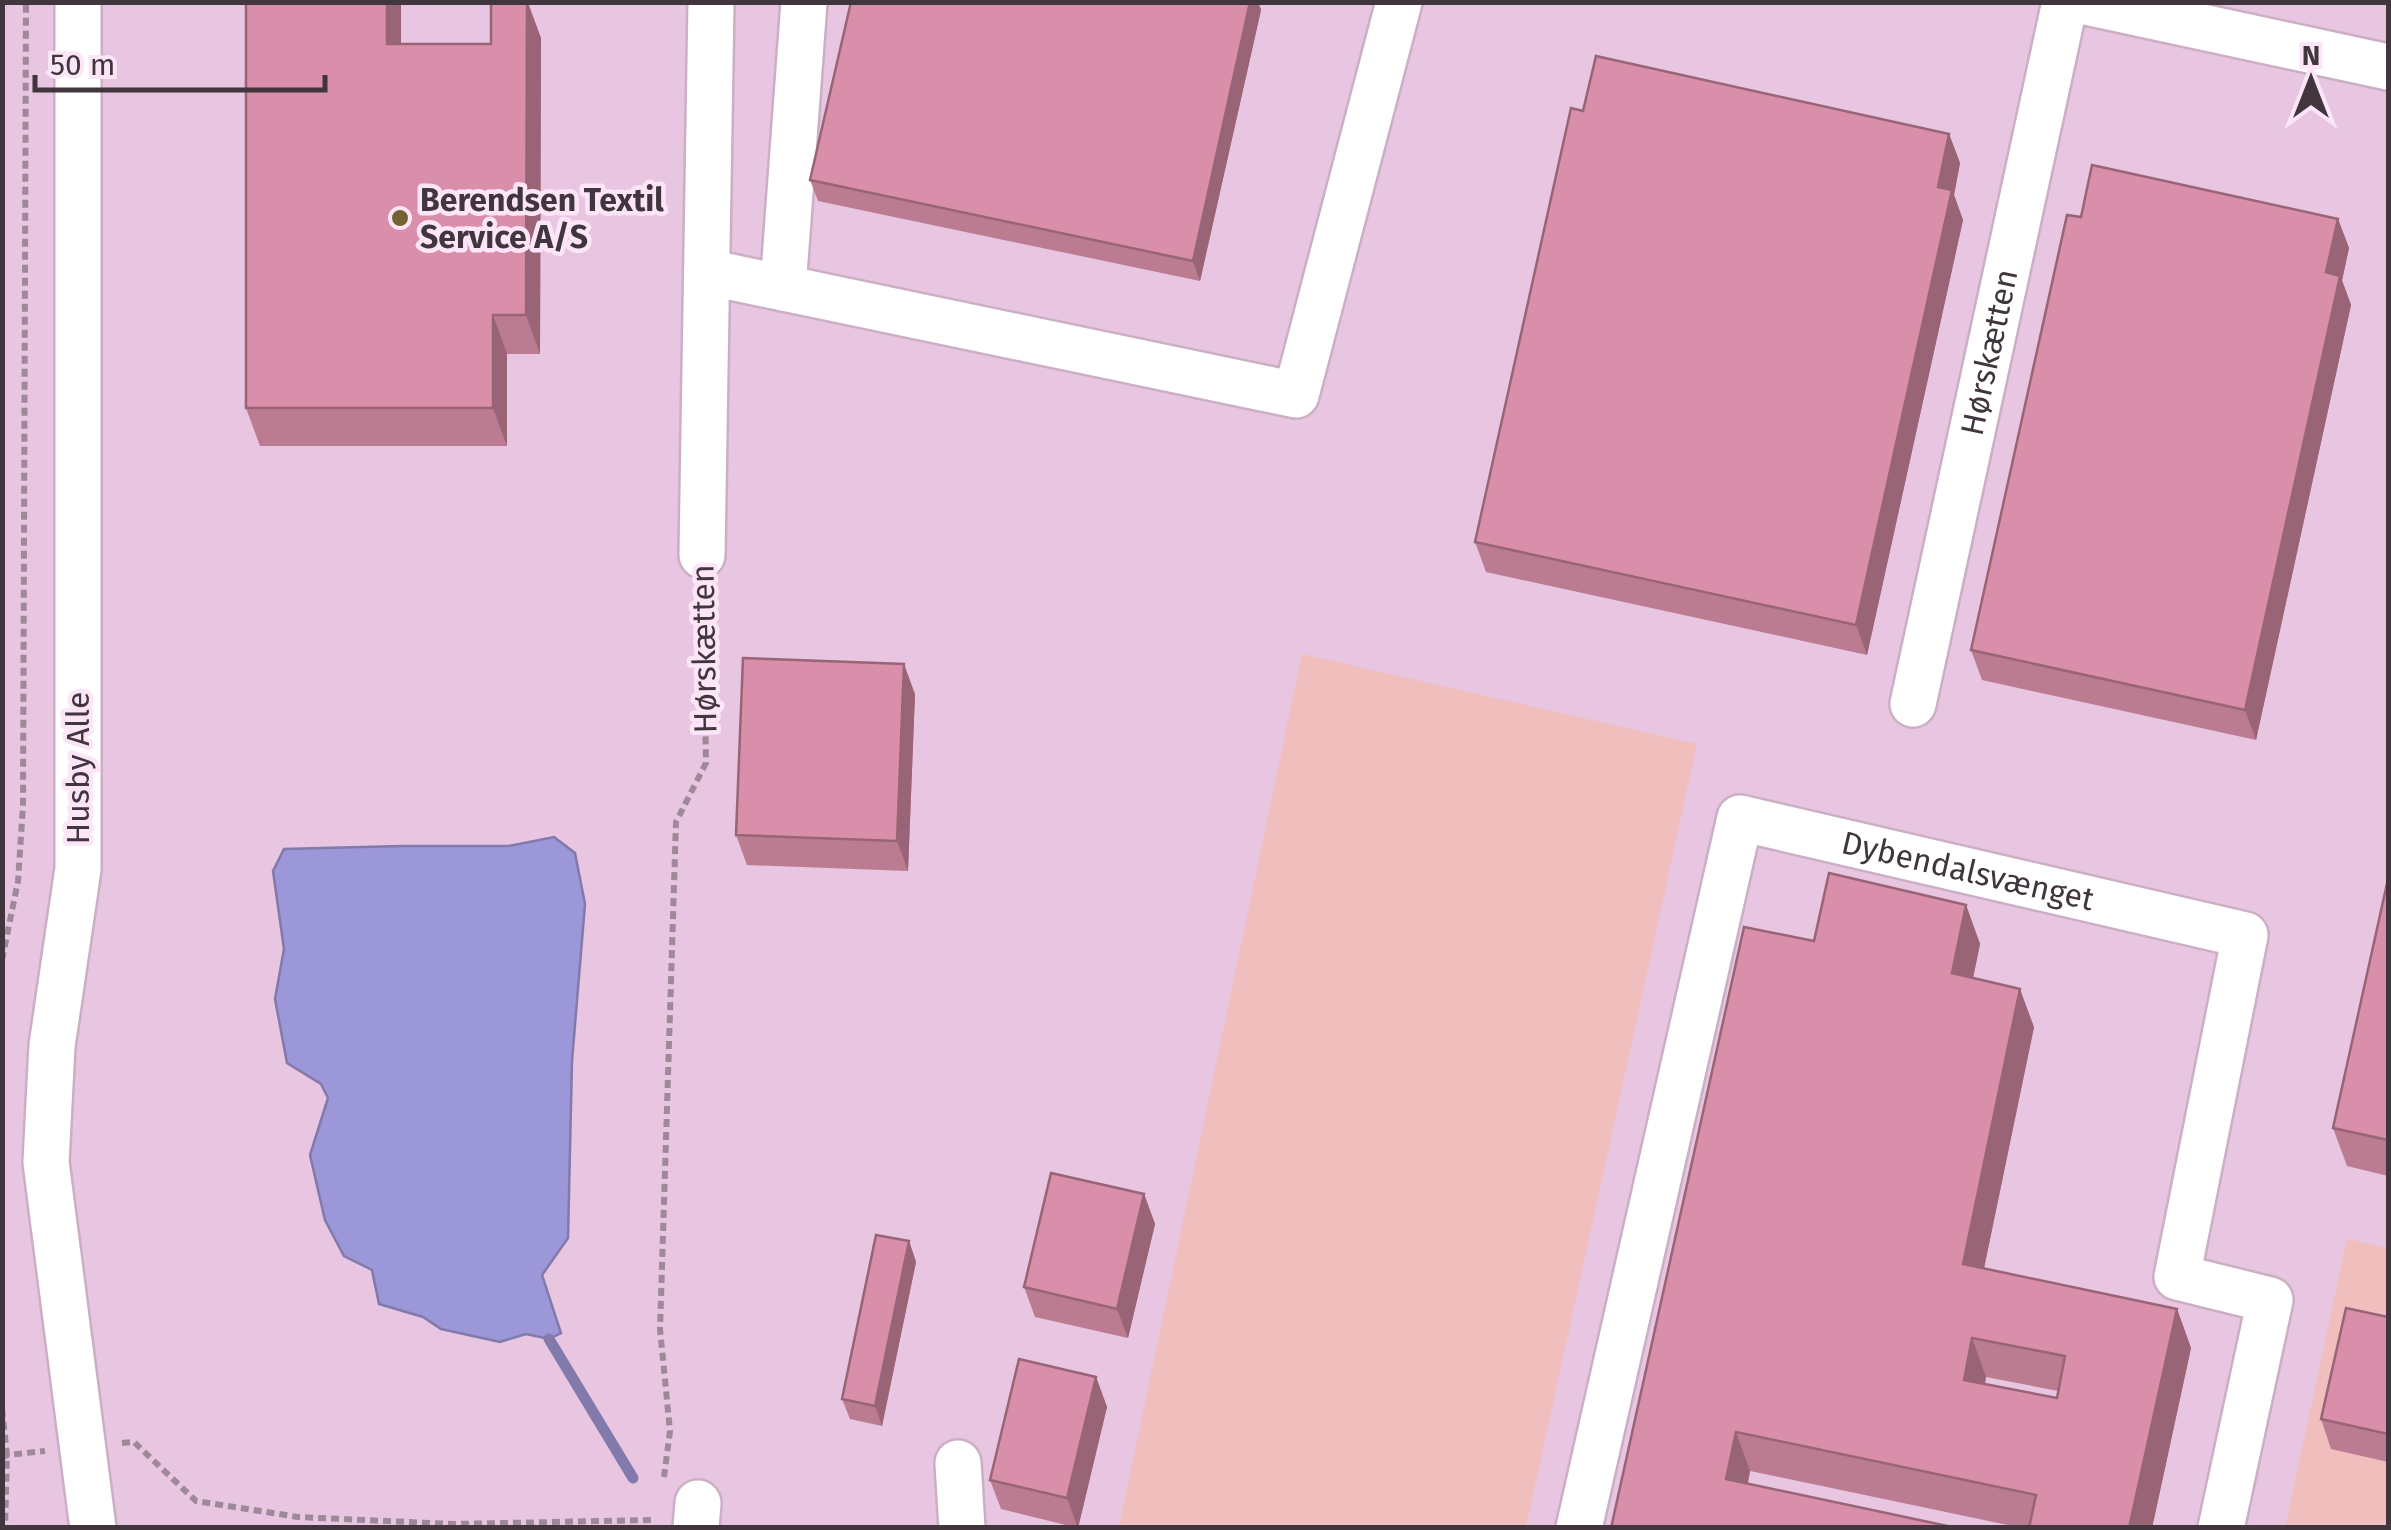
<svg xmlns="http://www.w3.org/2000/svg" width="2391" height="1530" viewBox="0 0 2391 1530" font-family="'Fira Sans',sans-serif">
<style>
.built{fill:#e8c5e0}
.green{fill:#f0bfbd}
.water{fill:#9c97d8;stroke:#817aaa;stroke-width:2.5}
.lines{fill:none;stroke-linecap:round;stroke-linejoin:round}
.stream{stroke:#817aaa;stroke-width:11}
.minor-casing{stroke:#cbafc4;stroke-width:50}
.path{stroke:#9e8999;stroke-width:6;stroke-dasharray:8 5;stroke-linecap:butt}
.minor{stroke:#fff;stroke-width:45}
.wall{fill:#bb7b91;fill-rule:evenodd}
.shaded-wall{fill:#986476}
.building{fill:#d98fa9;stroke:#986476;stroke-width:2.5;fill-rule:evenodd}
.poi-dot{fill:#746230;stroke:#fce5f7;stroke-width:4}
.labels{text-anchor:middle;stroke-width:9;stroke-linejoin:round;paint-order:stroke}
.poi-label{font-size:32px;font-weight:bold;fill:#41353e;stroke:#fce5f7;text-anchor:start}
.street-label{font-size:32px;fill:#41353e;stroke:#fce5f7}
</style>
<rect width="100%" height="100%" fill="#f3d5ec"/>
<!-- built -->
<path class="built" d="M3 3H2388V1527H3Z"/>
<!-- green -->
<path class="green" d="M1302 654 1697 744 1526 1527H1119Z
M2347 1239 2388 1248V1527L2285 1528Z"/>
<!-- water -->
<path class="water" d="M554 837 575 853 585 904 572 1061 568 1238 542 1275 561 1333 549 1339 526 1334 500 1342 441 1329 423 1317 379 1304 372 1270 344 1256 325 1220 310 1155 328 1098 321 1084 287 1063 275 999 284 949 273 871 284 849 402 846H509Z"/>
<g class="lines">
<!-- stream -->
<path class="stream" d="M549 1339 633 1478"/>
<!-- minor casing -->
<g class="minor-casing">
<g id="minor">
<path d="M78 2V869L52 1046 46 1162 93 1528"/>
<path d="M2086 2 2388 67"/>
<path d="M707 272 1296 395 1399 2"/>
<path d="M783 288 804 2"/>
<path d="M702 555 711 2"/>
<path id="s1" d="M1913 704 2065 2"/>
<path d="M958 1463 962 1528"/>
<path d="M696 1528 698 1503"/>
<path id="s2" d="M1579 1528 1740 818 2245 935 2177 1277 2270 1300 2221 1528"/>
</g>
</g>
<!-- path -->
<path class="path" d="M2 960 18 881 23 806 26 2
M2 1409 7 1455 5 1528
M122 1443 134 1442 196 1501 298 1517 452 1524 655 1520
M2 1458 7 1455 45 1451
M664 1477 670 1431 660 1329 676 822 706 763 703 592"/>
<!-- minor -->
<use href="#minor" class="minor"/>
</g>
<!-- wall -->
<path class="wall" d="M401 2V44H491V2H528L541 38 540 354H507V446H260L246 408Z
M851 2H1258L1261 10 1200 281 818 201 810 180Z
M1949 134 1960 163 1954 195 1963 220 1867 655 1486 572 1475 542Z
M2081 217 2338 219 2349 248 2342 281 2351 305 2256 740 1982 680 1971 650Z
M915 694 908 871 747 865 736 835Z
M2388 879V1176L2347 1166 2333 1128Z
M1966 905 1980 944 1973 978 2034 1027 1984 1268 2177 1309 2191 1348 2152 1528H2022L1750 1471 1748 1484 1611 1528 1814 941ZM1986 1377 2058 1391 2057 1398 1985 1384Z
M1144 1194 1155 1224 1128 1338 1035 1317 1024 1287Z
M909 1241 916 1262 882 1426 850 1419 842 1399Z
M2388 1317V1462L2331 1449 2321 1419Z
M1096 1377 1107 1407 1078 1528 1001 1509 990 1480Z"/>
<!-- shaded-wall -->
<path class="shaded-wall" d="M387 2H401V83L387 44Z
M527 2 541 38 540 354 526 315Z
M1250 2H1258L1261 10 1200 281 1193 261Z
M1949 134 1960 163 1954 195 1963 220 1867 655 1856 625Z
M2338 219 2349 248 2342 280 2351 305 2256 740 2245 710 2326 272Z
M493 315 507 354V446L493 408Z
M904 664 915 694 908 871 897 841Z
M1966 905 1980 944 1966 1012 1952 973Z
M2020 989 2034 1027 1977 1302 1963 1264Z
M1144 1194 1155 1224 1128 1338 1117 1309Z
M909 1241 916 1262 882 1426 875 1406Z
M2177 1309 2191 1348 2152 1528H2129Z
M1972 1338 1986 1377 1978 1418 1964 1380Z
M1096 1377 1107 1407 1078 1528 1067 1498Z
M1736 1432 1750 1471 1740 1518 1726 1479Z"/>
<!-- building -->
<path class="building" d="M246 2H387V44H491V2H527L526 315H493V408H246Z
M851 2H1250L1193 261 810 180Z
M1596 56 1949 134 1938 187 1952 190 1856 625 1475 542 1571 108 1583 111Z
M2092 165 2338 219 2326 272 2340 276 2245 710 1971 650 2067 215 2081 217Z
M743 658 904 664 897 841 736 835Z
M1829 873 1966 905 1952 973 2020 989 1963 1264 2177 1309 2129 1528H2029L2036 1495 1736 1432 1726 1479 1957 1528H1611L1744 927 1814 941ZM1972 1338 2065 1356 2057 1398 1964 1380Z
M2388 879V1140L2333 1128Z
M1051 1173 1144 1194 1117 1309 1024 1287Z
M876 1235 909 1241 875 1406 842 1399Z
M2346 1308 2388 1317V1434L2321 1419Z
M1019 1359 1096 1377 1067 1498 990 1480Z"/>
<!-- markers -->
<circle class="poi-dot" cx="400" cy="218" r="10"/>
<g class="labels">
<!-- poi labels -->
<g class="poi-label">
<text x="420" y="211">Berendsen Textil<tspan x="420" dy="37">Service A/S</tspan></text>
</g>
<!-- street labels -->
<g class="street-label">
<text dy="11" stroke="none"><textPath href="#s1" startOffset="360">Hørskætten</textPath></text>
<text transform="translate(704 649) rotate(-91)" y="11">Hørskætten</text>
<text transform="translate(78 768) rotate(-90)" y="11">Husby Alle</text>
<text dy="11" stroke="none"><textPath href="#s2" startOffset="962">Dybendalsvænget</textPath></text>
</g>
</g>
<!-- border -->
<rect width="2391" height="1530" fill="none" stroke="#41353e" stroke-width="10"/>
<!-- north arrow -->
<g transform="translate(2311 80)" stroke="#fce5f7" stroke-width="8" paint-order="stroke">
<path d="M0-8L18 38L0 25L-18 38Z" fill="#41353e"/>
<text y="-15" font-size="28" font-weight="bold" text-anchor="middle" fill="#41353e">N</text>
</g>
<!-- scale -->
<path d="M35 75v15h290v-15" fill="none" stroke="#41353e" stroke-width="5"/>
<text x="50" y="75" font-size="30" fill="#41353e" stroke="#fce5f7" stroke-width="8" paint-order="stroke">50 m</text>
</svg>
